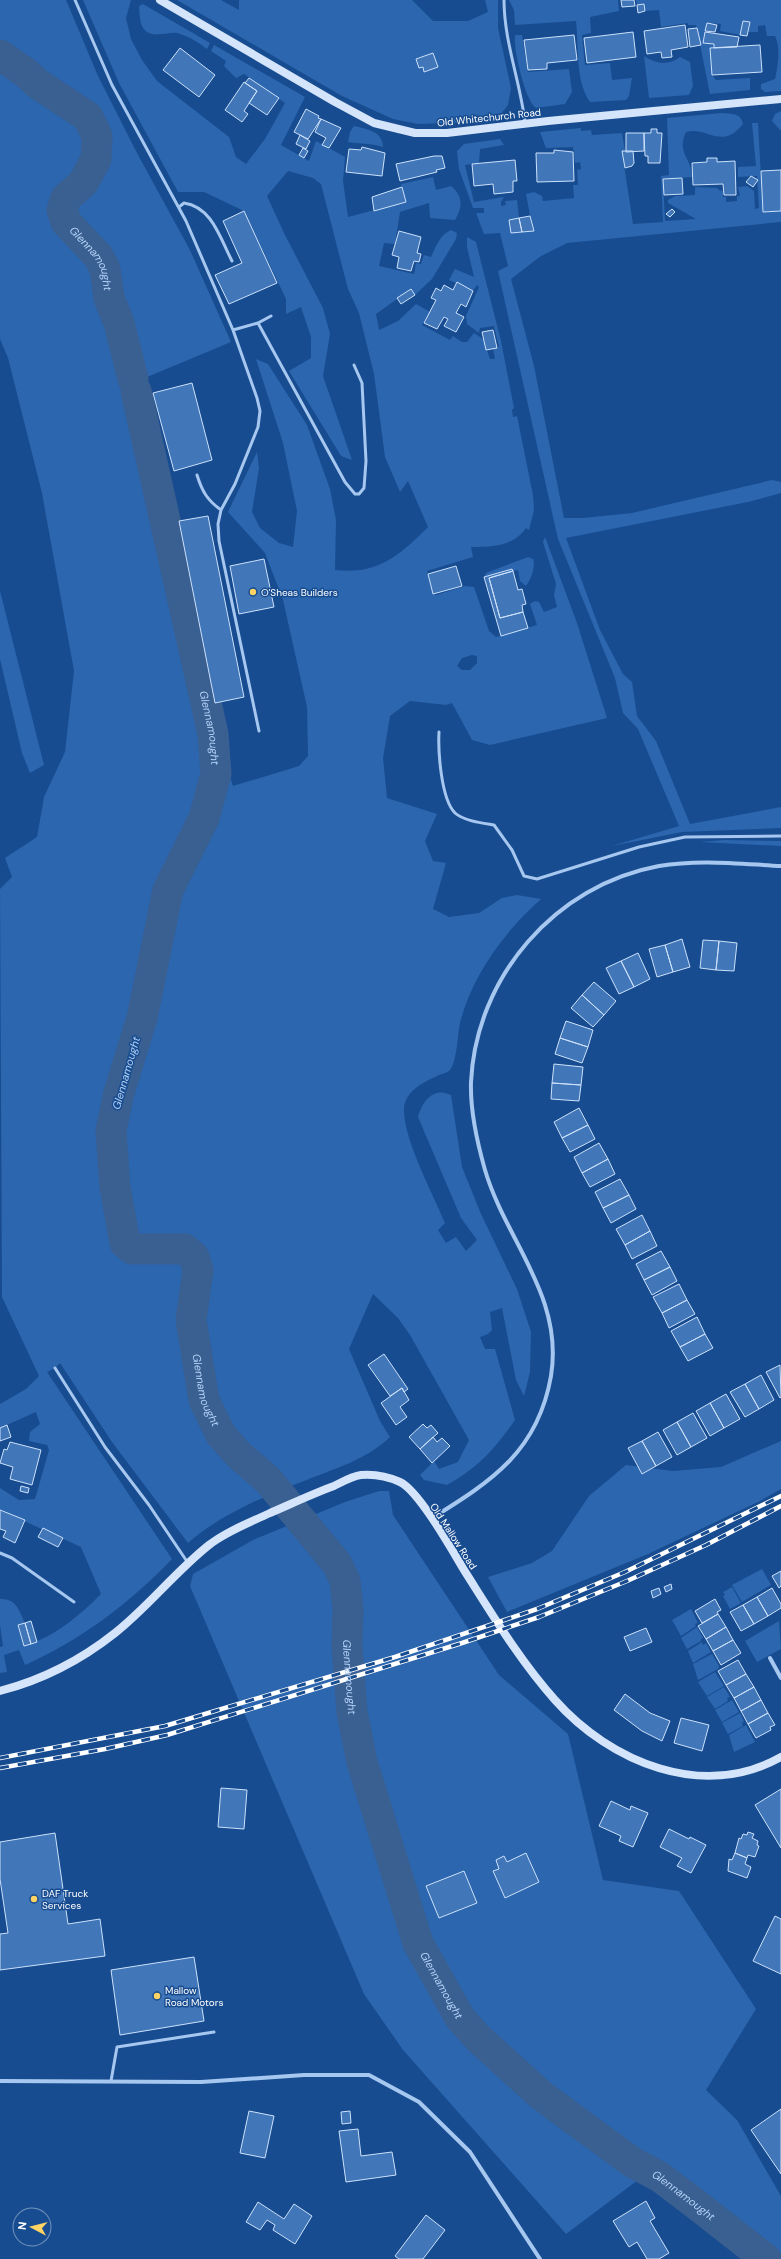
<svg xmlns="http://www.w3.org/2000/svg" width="781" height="2259" viewBox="0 0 781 2259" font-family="'DM Sans',sans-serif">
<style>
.green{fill:#2b66ae;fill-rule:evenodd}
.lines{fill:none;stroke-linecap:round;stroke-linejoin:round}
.river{stroke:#3a5f91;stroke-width:31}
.building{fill:#4176b8;stroke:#cce1fb}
.lane{stroke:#a6c7ef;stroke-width:3}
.street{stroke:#a6c7ef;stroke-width:4}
.secondary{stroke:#d4e4fb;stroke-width:8}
.rail-casing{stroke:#fff;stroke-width:4.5}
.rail{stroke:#184c90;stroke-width:3;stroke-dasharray:9;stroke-linecap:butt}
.poi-dot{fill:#ffd364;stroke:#184c90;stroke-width:1.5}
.labels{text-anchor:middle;stroke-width:3;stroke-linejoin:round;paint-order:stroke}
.street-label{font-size:10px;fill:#fff;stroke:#184c90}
.poi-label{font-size:10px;fill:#fff;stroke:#184c90;text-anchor:start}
.water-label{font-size:11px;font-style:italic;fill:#b2d1f6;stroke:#184c90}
</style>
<rect width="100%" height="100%" fill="#184c90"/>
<!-- green -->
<path class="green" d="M0 0H66L98 76 137 153 190 250 231 342 140 380 220 746 233 786 299 766 308 756 307 707 283 600 265 553 228 512 257 452 259 468 252 512 260 528 279 543 293 547 297 511 283 443 256 359 268 364 307 425 330 489 336 520 335 570C378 575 400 555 428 527L408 481 400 492 385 457 374 374 359 313 348 289 321 184 313 178 288 171 267 196 285 235 323 308 330 334 323 376 352 460 341 456 289 371 311 358V337L301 307 286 314V299L244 211 204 192H178L119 83 83 0H131L126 18 131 39 142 60 157 81 229 137 236 157 246 164 265 139 285 103 244 74 236 78 224 66 226 61 211 51 214 45 305 97 281 145 309 161 316 141 345 157 343 181 348 217 405 202 401 184 433 177 436 190 451 186C463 196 463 207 455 220L430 218 429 203 400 212 395 244 384 243 379 266 414 274 416 263 421 264 424 255 431 257C436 246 440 235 451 230L457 233 456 239 432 279 415 295 411 289 376 314 379 330 398 321 416 304 430 312 422 325 450 340 453 336 462 342H467L474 333 483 339 490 359H495L493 349 499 347 494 326 480 328 479 333 467 324 466 316 479 287 477 285 473 291 449 280 455 269 474 277 467 247V237L476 242 501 341 514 408 512 410 513 417 517 416 533 495 534 510 529 530 526 528C513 547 491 547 471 547L473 557 427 571 428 574 433 594 436 595 465 586 474 587 489 631 496 637 537 625 530 604 535 601 539 602 544 612 557 607 554 595 556 584 543 542 545 537 577 623 607 718 490 745 472 740 452 703 446 705 410 701 390 716 383 758 387 798 437 814 425 841 433 861 446 863 433 909 449 917 479 913 502 898 517 895 541 899C505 931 474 973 461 1019 457 1033 458 1059 450 1070 448 1072 443 1074 439 1075 425 1082 405 1090 404 1109 403 1138 433 1194 445 1223L438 1230 446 1243 456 1237 466 1251 477 1240 461 1218 418 1117C422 1102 433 1086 451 1095L462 1167 481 1214 517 1289 531 1332 530 1372 524 1396 516 1380 502 1308 490 1312 492 1330 488 1334 480 1337 485 1349H495L515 1420C495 1449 478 1468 447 1485L424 1480 420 1475 434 1461 439 1469 458 1462 469 1440 410 1335 398 1318 373 1294 349 1349 380 1421 390 1437C366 1460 334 1469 304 1481 266 1495 218 1516 188 1543L112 1442 60 1363 55 1368 47 1372 172 1559C130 1603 81 1640 25 1665L19 1650 4 1655 7 1672 0 1673V1647L3 1646 0 1625V1599C16 1598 19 1610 25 1623L18 1625 24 1646C54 1637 79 1616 101 1594L81 1547 0 1510V1488L19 1500 35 1499 49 1450 47 1445 29 1441 30 1432 40 1424 36 1412 0 1428V1404L26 1389 39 1376 2 1297 0 889 12 877 5 858 37 837 44 797 65 752 74 671 42 493 8 358 0 339ZM472 655 477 656V663L470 670H462L457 666 462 658Z
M177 0H221L239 10V0H412L433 21H468L488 12 485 0H498V28L511 88 508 105 500 115 479 122 418 124 393 119 342 96ZM433 53 438 67 424 72 423 67 419 68 416 59Z
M509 0H618L619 11 590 17 591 33 582 35 585 65 610 63 612 80 632 78 629 96 626 100 590 102C575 81 579 46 576 21L515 25 514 10Z
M636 0H781V91L765 92 761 89V84L775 79C778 66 781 48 775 36H767L765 25 758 26V32H748L750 22 743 21 740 35 720 31 721 24 707 23 703 43 714 44 712 75 716 80 750 78V90L710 94 696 25H688V23L661 27 659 10 645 11 644 4 637 5Z
M143 4 210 43 207 49C198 42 188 36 177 33 172 32 166 34 162 34 140 37 140 22 139 6Z
M515 35H522L528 72 569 69 572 92 565 104 536 108C525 101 513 48 515 35Z
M644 56C656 64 668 66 680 57L690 62 693 86 689 95 649 98Z
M781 111V131L772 121 775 114Z
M722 113C732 114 741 113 743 124 721 151 708 126 686 132 676 153 692 158 692 177L663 179 665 221 696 219 668 203V200L675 196 695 195V187L717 188 719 190 723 191V197H726V202L737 201V196H740L738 187 747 186 754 191 755 209 759 208 757 176 738 177V167L756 166 752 123H758L763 212 781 211V222L567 243 541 256 511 279 534 366 564 518H583L632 513 772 480 781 482V493L748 502 566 538 600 630 623 674 632 682 637 716 656 741 690 824 781 807V828L682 832 612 846 679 826 638 729 623 713 615 678 558 539 498 271 508 266 500 233 484 234 476 213H484V208H473L459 169 457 151 464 144 500 139 504 145 480 149 479 163 465 165 474 202 504 197 501 202V206L506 205 505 201 517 200 519 218 511 232 533 231 526 194 534 192 542 196 543 201 574 198 573 185H578L577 170 581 169 580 162 575 163 573 147 546 148 540 132 581 128V131L591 130 592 135 622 133 625 151 622 152 633 224 663 222 661 176 669 175 667 118Z
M354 126C366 129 383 131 383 147 370 143 361 144 348 142L350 132Z
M528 557 533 559C536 567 531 579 526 586L520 581 518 570 513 571 512 569 484 577 486 573Z
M0 591 44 765 30 773 22 753 0 659Z
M725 840 781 841V846L700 842Z
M781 1441V1489L760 1501 648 1554 507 1612 488 1577 532 1563 552 1551 589 1496 626 1465 673 1471 721 1467Z
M379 1491H389L393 1515 499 1675 568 1734 603 1880 679 1891 756 2009 706 2090 737 2120 781 2196V2259H770L711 2214 638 2180 566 2234 403 2050 364 1994 190 1586 193 1574 253 1540 345 1502Z
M762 1569 771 1585 742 1602 732 1585Z
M732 1587 741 1603 730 1609 723 1596 725 1595 723 1592Z
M691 1609 698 1623 695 1624 696 1626 681 1636 672 1620Z
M779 1621 781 1649 757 1662 745 1641Z
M697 1627 703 1638 701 1639V1641L687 1649 681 1638Z
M702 1642 703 1645 706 1643 711 1652 693 1663 688 1651Z
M712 1654 719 1666 718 1669 698 1680 693 1664Z
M715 1672 724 1686 707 1696 698 1682Z
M724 1687 730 1697 727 1698 728 1701 715 1709 707 1697Z
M732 1700 739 1712 722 1722 715 1710Z
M740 1713 744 1721 742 1723 743 1726 728 1734 722 1723Z
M746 1725 755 1742 734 1752 729 1735Z"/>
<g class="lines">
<!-- river -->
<g class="river">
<path id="s1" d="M0 55 26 73 38 84 88 117 97 136 96 159 83 183 66 198 62 210 66 222 98 256 105 269 109 298 119 323 133 379"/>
<path id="s2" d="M136 391 213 734 216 774 204 818 168 890 142 1018 118 1096 111 1131 115 1187 125 1243 132 1249H185L194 1257 198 1270 191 1320 204 1400 221 1435 239 1455 268 1480 337 1564 345 1581 348 1609 347 1647 352 1712 362 1762 418 1943 460 2018 478 2038 542 2096 632 2162 660 2177 693 2202 766 2259"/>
</g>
</g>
<!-- building -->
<path class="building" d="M621 0H634L635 6 622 7Z
M644 4 645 11 638 13 637 5Z
M743 21 750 22 747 36 740 35Z
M707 23 717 25 715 32 705 31Z
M685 25 688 47 671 50 672 57 662 58 661 52 647 54 644 31Z
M697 28 701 45 690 47 688 29Z
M633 32 636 57 587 63 584 38Z
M705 32 739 37 737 47 714 48V44L703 43Z
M574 35 577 60 547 63V69L528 70 524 40Z
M760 45 762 72 712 75 710 48Z
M180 48 215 75 199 97 163 70Z
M433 53 438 67 424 72 423 67 419 68 416 59Z
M249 78 279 98 267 115 249 103 257 91 245 83Z
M244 82 257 91 244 111 248 114 242 122 225 110Z
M306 109 319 116 318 118 321 119 308 139 294 132Z
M321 119 341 128 329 148 322 145 326 138 315 132Z
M651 129H657V133H662L660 163H648V156H645L644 133H651Z
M626 133H644V151L626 152Z
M300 135 310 141 306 149 296 144Z
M362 147 385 153 382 176 346 172 349 149 361 150Z
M303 148 308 151 304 158 299 155Z
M554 150 573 152 574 181 537 182 536 153H554Z
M622 151H633L634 163 632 166 625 168Z
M434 156H442L445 168 436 170 437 172 400 181 396 164Z
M707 158H717V162L735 161 736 195H724L723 184 693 185 692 163 707 162Z
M515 160 517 181H513V192L494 194 493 184 474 186 472 164Z
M781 170V211L763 212 761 171Z
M751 176 758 180 753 187 746 182Z
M682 178 683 194 664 195 663 179Z
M402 187 406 202 374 211 372 197Z
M672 209 675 212 670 217 666 214Z
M244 211 277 283 229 304 215 275 242 263 223 221Z
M530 216 534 231 522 232 519 218Z
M519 218 522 232 511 233 509 220Z
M399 231 421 237 417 253 421 254 419 262 414 261 411 271 397 268 399 257 392 255Z
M457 282 473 291 466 307 461 304 456 313 464 317 456 332 444 326 448 319 444 317 437 329 424 323 436 300 431 298 436 288 441 291 444 285 453 290Z
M411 289 415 295 401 304 397 298Z
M493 330 497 348 486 350 482 332Z
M192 383 212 460 174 471 153 393Z
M208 516 244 697 215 703 179 521Z
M264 559 274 607 239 614 230 566Z
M456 566 462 586 433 594 428 574Z
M512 569 513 571 489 578 500 618 523 612 528 628 501 636 484 577Z
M513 571 518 590 522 589 526 604 522 605 523 612 500 618 489 578Z
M682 939 690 967 673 972 665 945Z
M703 940 719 941 716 970 700 968Z
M719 941 737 943 734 971 716 970Z
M665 945 673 972 657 977 649 949Z
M638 953 650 979 634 987 621 961Z
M621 961 634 987 619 994 606 968Z
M594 982 616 1001 604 1015 582 995Z
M582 995 604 1015 593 1027 571 1008Z
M566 1021 593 1030 588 1047 560 1038Z
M560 1038 588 1047 582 1063 555 1054Z
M554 1064 583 1067 581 1085 552 1083Z
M552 1083 581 1085 579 1101 551 1099Z
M579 1108 588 1125 562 1138 554 1122Z
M588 1125 595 1139 570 1152 562 1138Z
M599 1143 608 1159 582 1173 574 1157Z
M608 1159 615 1174 590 1187 582 1173Z
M620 1179 629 1195 603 1208 595 1192Z
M629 1195 636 1209 611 1223 603 1208Z
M642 1215 650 1231 625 1245 616 1229Z
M650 1231 657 1246 632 1259 625 1245Z
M661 1251 670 1267 644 1280 636 1264Z
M670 1267 677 1281 652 1295 644 1280Z
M679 1284 687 1300 662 1313 653 1297Z
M687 1300 695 1314 669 1328 662 1313Z
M697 1317 705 1334 680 1347 671 1331Z
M705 1334 713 1348 688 1361 680 1347Z
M384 1354 408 1389 404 1392 402 1388 390 1396 368 1365Z
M780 1365 781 1397 780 1398 766 1372Z
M761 1375 774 1400 759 1409 745 1384Z
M745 1384 759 1409 745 1417 730 1392Z
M402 1388 409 1400 400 1407 407 1417 396 1425 381 1403Z
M726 1394 740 1419 724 1428 710 1403Z
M710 1403 724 1428 710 1436 696 1411Z
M693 1413 707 1438 691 1447 677 1422Z
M677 1422 691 1447 677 1455 663 1430Z
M423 1424 427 1428 431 1425 438 1433 420 1449 409 1437Z
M7 1425 11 1437 0 1441V1428Z
M658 1432 672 1457 656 1466 642 1441Z
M433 1437 437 1442 442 1438 450 1446 432 1463 420 1449Z
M642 1441 656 1466 642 1474 628 1448Z
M10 1442 41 1450 32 1485 10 1479 13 1467 0 1463 4 1449 7 1450Z
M21 1486 29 1488 28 1493 20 1491Z
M0 1510 25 1520 15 1543 3 1537 6 1531 0 1529Z
M43 1528 63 1538 58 1547 38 1537Z
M781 1571V1586L779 1588 772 1576Z
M671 1584 672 1589 666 1592 664 1587Z
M659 1588 661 1594 653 1598 651 1591Z
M772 1588 781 1604V1608L768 1616 757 1597Z
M757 1597 768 1616 754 1624 743 1605Z
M715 1599 721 1610 717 1612 718 1614 702 1623 695 1611Z
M743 1605 754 1624 741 1631 730 1612Z
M718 1614 726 1627 706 1639 698 1626Z
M31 1621 37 1642 31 1644 25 1623Z
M25 1623 31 1644 24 1646 18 1625Z
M726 1627 733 1640 713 1651 706 1639Z
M646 1628 652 1642 630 1651 624 1637Z
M733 1640 741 1653 721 1665 713 1651Z
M738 1660 746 1674 726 1685 718 1671Z
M746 1674 754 1687 734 1698 726 1685Z
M754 1687 761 1700 741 1711 734 1698Z
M625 1694 650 1713 670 1721 662 1741 642 1731 614 1710Z
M761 1700 768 1713 748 1724 741 1711Z
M768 1713 775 1725 770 1727 771 1730 756 1738 748 1724Z
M681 1718 709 1725 702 1751 674 1743Z
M221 1788 247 1790 244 1829 218 1827Z
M781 1789V1848L755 1805Z
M611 1801 630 1810 631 1806 648 1813 633 1847 619 1841 621 1836 599 1826Z
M669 1829 689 1839 690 1837 706 1845 691 1873 677 1866 682 1858 660 1847Z
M748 1832 754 1834 752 1838 758 1841 757 1845 759 1846 755 1857 748 1855 747 1858 735 1853 739 1838 741 1839 743 1834 747 1835Z
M55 1833 68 1924 100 1919 105 1956 0 1970V1934L8 1933 0 1879V1842Z
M526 1853 539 1882 505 1898 493 1871 499 1869 496 1860 504 1856 507 1862Z
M735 1853 747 1858 745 1864 751 1867 747 1878 728 1871 729 1859 732 1860Z
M464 1871 477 1903 439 1918 426 1886Z
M775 1916 781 1919V1974L753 1961Z
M194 1957 204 2021 120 2035 111 1970Z
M781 2109V2174L751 2130Z
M249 2111 274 2116 265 2158 240 2153Z
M350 2111 351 2123 342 2124 341 2112Z
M358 2129 361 2156 392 2152 396 2175 346 2182 339 2131Z
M646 2201 655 2218 650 2221 669 2253 659 2259H647L637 2242 629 2247 613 2221Z
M258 2202 284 2219 294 2204 312 2216 295 2244 273 2230 275 2225 267 2220 260 2230 246 2222Z
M426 2215 445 2230 423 2259H399L395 2256Z"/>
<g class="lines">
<!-- lane -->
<path class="lane" d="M75 0 112 85 186 221 233 330 257 398 260 411 258 427 235 484 221 510
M504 0C504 41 520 81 525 122
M179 207 184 203C212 207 220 238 232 261
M258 323 345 482 355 494H359L364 488 366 461 362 383 354 365
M233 330 258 323 271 316
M197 475C202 491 207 500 221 510L218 524 219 541 259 731
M439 732C438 751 441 799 455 813 464 821 482 823 494 825L512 850 524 876 537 879 639 847 685 837 781 836
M55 1368 105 1447 149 1505 188 1563
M0 1553 12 1558 74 1602
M111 2081 117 2047 214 2032"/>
<!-- street -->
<path class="street" d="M432 1518C492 1481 538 1451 551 1376 564 1296 506 1241 485 1170 477 1142 470 1112 471 1082 476 977 555 885 659 866 699 859 741 864 781 866
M770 1658 781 1678
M0 2081 201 2082 304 2075H369L419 2102 470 2152 540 2259"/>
<!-- secondary -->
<path class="secondary" d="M160 0 335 102 374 123 415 133H447L548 121 781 99
M0 1691C42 1680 81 1660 115 1633 148 1607 175 1572 209 1545 227 1531 249 1523 270 1513 291 1504 312 1494 334 1486 342 1482 352 1476 361 1475 374 1474 389 1477 400 1482 419 1491 452 1550 464 1570 492 1614 520 1661 555 1700 610 1762 703 1801 781 1757"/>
<!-- rail casing -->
<g class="rail-casing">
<path id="rail" d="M0 1758 165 1726 395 1657 537 1609 625 1572 781 1496
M0 1768 105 1749 167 1735 462 1643 539 1617 627 1581 706 1545 781 1506"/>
</g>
<!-- rail -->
<use href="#rail" class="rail"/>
</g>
<!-- markers -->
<g class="poi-dot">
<circle cx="253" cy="592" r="4"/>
<circle cx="34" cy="1899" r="4"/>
<circle cx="157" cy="1996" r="4"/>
</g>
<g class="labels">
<!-- street labels -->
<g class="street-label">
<text transform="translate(489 117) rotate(-6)" y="4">Old Whitechurch Road</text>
<text transform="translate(454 1536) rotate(57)" y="4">Old Mallow Road</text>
</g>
<!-- poi labels -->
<g class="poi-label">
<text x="261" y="596">O'Sheas Builders</text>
<text x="42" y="1897">DAF Truck<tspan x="42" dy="12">Services</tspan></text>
<text x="165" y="1994">Mallow<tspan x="165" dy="12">Road Motors</tspan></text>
</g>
<!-- water labels -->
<g class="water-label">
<text dy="4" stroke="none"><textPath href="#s1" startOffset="273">Glennamought</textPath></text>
<text dy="4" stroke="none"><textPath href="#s2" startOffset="345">Glennamought</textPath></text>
<text transform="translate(126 1073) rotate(-74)" y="4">Glennamought</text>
<text dy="4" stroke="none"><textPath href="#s2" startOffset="1089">Glennamought</textPath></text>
<text dy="4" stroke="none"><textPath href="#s2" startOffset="1426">Glennamought</textPath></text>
<text dy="4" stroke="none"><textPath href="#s2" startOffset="1750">Glennamought</textPath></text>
<text dy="4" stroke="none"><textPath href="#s2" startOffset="2074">Glennamought</textPath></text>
</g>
</g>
<!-- north arrow -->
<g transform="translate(32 2227) rotate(277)"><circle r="19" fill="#184c90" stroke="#7494bc"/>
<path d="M0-3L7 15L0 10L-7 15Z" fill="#ffd364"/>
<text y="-6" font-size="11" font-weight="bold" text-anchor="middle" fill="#ffffff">N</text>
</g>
</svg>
